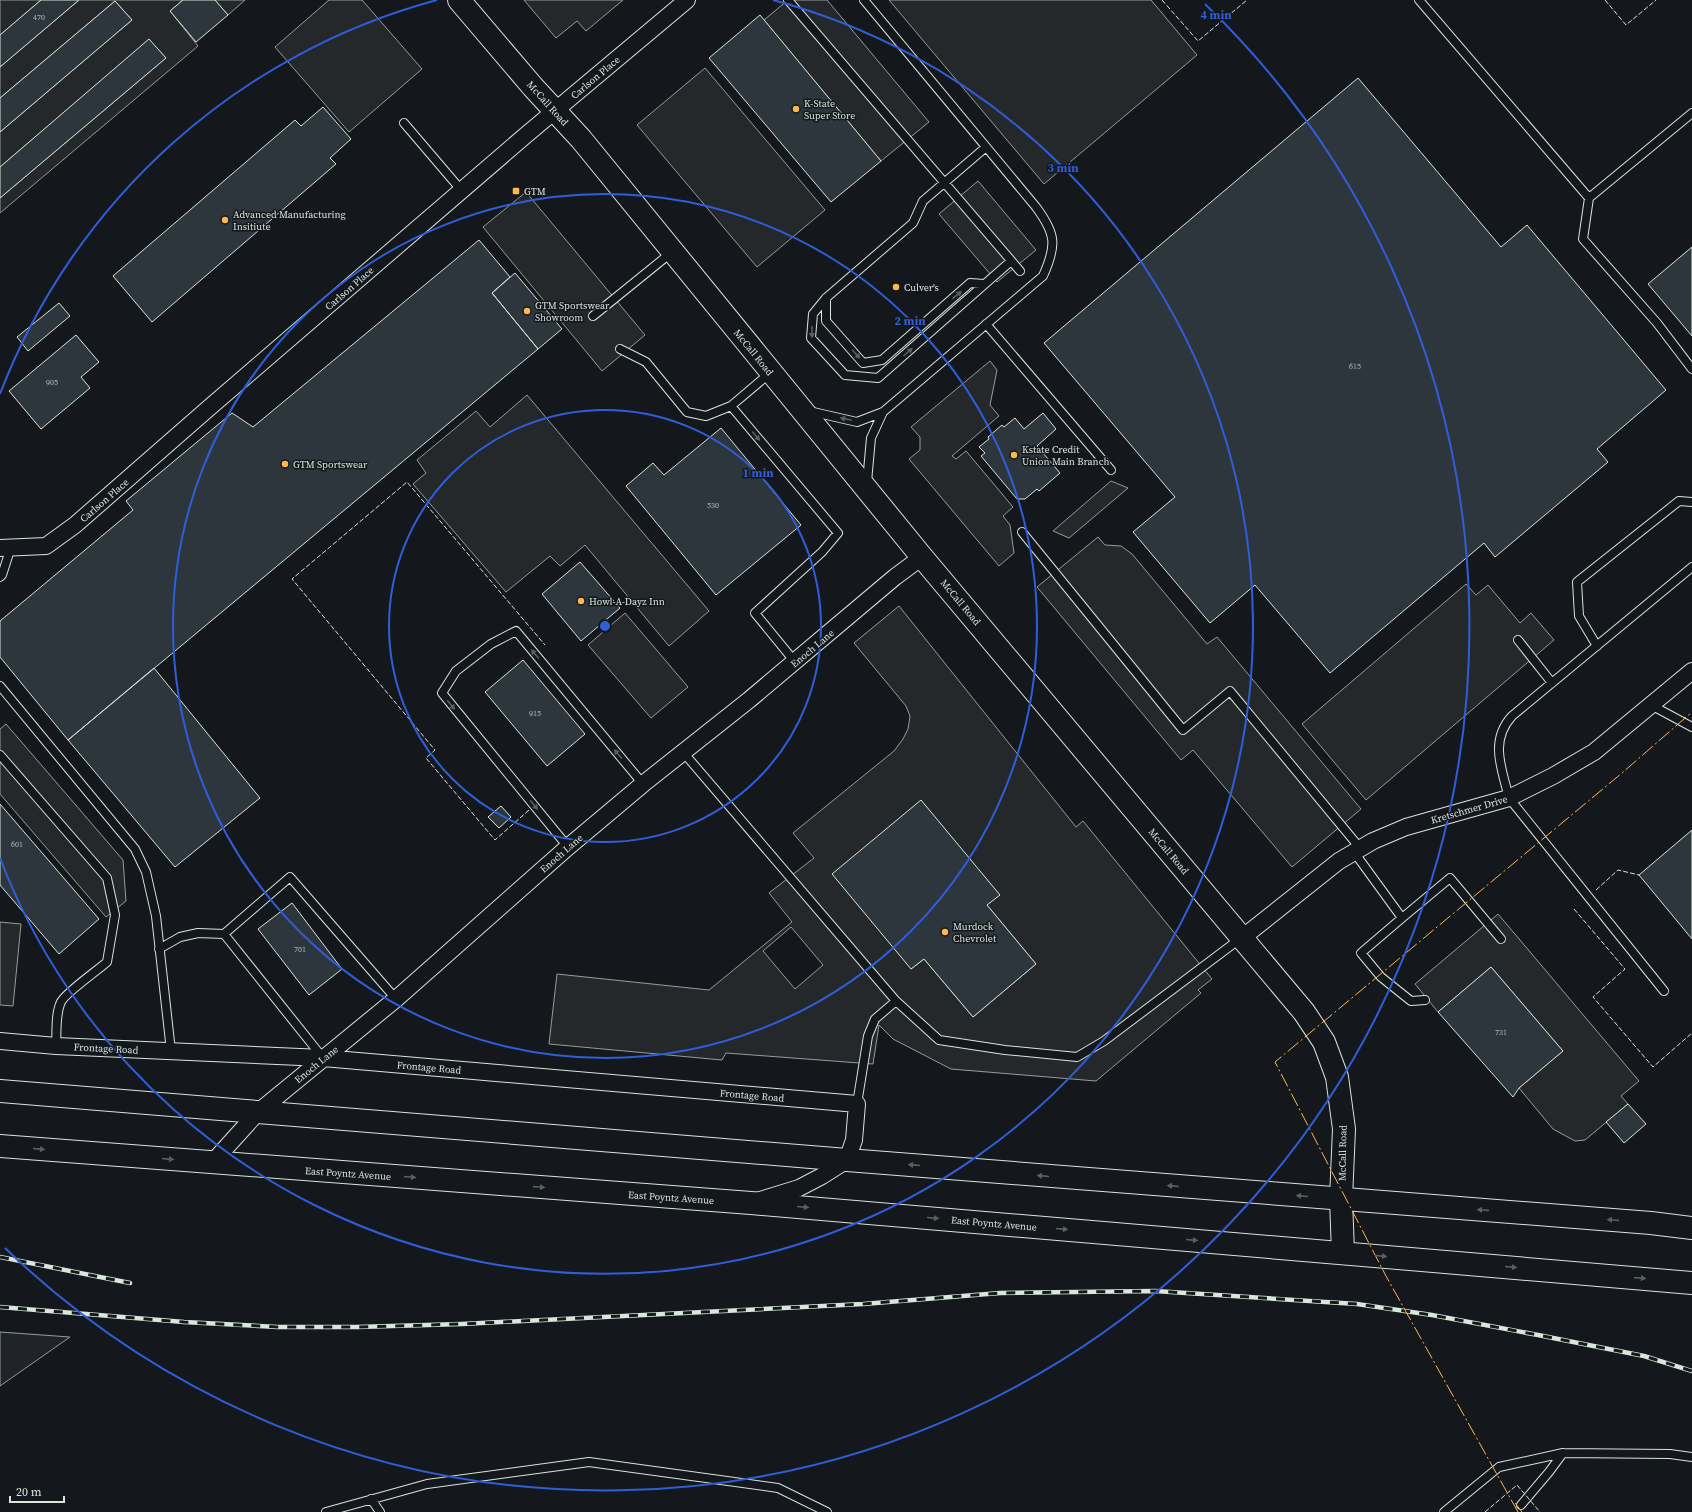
<svg xmlns="http://www.w3.org/2000/svg" width="1692" height="1512" viewBox="0 0 1692 1512" font-family="'Source Serif 4',serif">
<style>
.green{fill:#202428;stroke:#939e99}
.parking{fill:#24282b;stroke:#939e99;fill-rule:evenodd}
.building{fill:#2c363c;stroke:#d8e6dc}
.lines{fill:none;stroke-linecap:round;stroke-linejoin:round}
.lane-casing{stroke:#d8e6dc;stroke-width:10}
.street-casing{stroke:#d8e6dc;stroke-width:18}
.secondary-casing{stroke:#d8e6dc;stroke-width:24}
.highway-casing{stroke:#d8e6dc;stroke-width:24}
.lane{stroke:#14181c;stroke-width:8}
.street{stroke:#14181c;stroke-width:16}
.secondary{stroke:#14181c;stroke-width:22}
.highway{stroke:#14181c;stroke-width:22}
.rail-casing{stroke:#d8e6dc;stroke-width:4.5}
.rail{stroke:#14181c;stroke-width:3;stroke-dasharray:9;stroke-linecap:butt}
.fence{stroke:#d8e6dc;stroke-width:1;stroke-dasharray:5 2;stroke-linecap:butt}
.power{stroke:#ffb74d;stroke-width:1;stroke-dasharray:14 3 2 3;stroke-linecap:butt}
.oneway{fill:#59605f}
.ring{fill:none;stroke:#305dd8;stroke-width:2}
.poi-dot{fill:#ffb74d;stroke:#14181c;stroke-width:1.5}
.labels{text-anchor:middle;stroke-width:3;stroke-linejoin:round;paint-order:stroke}
.number-label{font-size:8px;fill:#adbab4}
.street-label{font-size:10px;fill:#d8e6dc;stroke:#14181c}
.poi-label{font-size:10px;fill:#d8e6dc;stroke:#14181c;text-anchor:start}
.centre{fill:#305dd8;stroke:#14181c;stroke-width:2}
.ring-label{font-size:12px;text-anchor:middle;font-weight:bold;fill:#305dd8;stroke:#14181c;stroke-width:3;stroke-linejoin:round;paint-order:stroke}
</style>
<rect width="100%" height="100%" fill="#14181c"/>
<!-- green -->
<path class="green" d="M0 1332 70 1337 0 1386Z"/>
<!-- parking -->
<path class="parking" d="M0 0H41L0 35Z
M79 0H183L170 11 198 46 0 213V198L166 58 149 40 0 167V132L132 20 115 1 0 98V67Z
M215 0H245L228 15Z
M329 0H362L422 69 349 132 275 47Z
M524 0H623L586 31 577 21 556 38Z
M788 0H827L929 122 881 161 764 20Z
M889 0H1151L1197 55 1044 184Z
M705 68 825 210 757 267 637 125Z
M978 181 1036 250 997 282 939 214Z
M526 192 645 335 602 371 483 227Z
M990 361 997 370 990 405 999 416 952 456 956 459 966 451 1013 507 1003 516 1010 525 1014 553 999 566 909 459 920 450V437L911 427Z
M527 395 709 611 669 646 585 545 560 566 550 556 506 592 413 484 426 473 417 460 476 411 490 427Z
M1111 481 1128 488 1069 538 1053 531Z
M1098 537 1105 545 1121 546 1132 554 1207 644 1217 637 1361 809 1292 867 1193 750 1181 760 1037 587Z
M1466 584 1476 595 1488 585 1520 623 1531 613 1554 640 1366 800 1302 724Z
M899 606 1076 827 1083 821 1212 979 1198 990 1201 993 1096 1081 951 1069 893 1039 879 1025 873 1064 726 1053 722 1060 549 1044 557 974 709 990 792 922 769 893 814 858 793 833 894 751 903 739 908 729 910 716 906 706 854 643ZM921 801 999 895 987 905 1036 964 973 1017 924 959 911 969ZM791 927 823 965 795 989 763 951Z
M625 613 688 687 651 718 588 645Z
M6 724 123 860 126 901 106 917 0 794V729Z
M1498 914 1639 1081 1621 1096 1628 1104 1585 1140 1575 1141 1553 1129 1519 1088 1563 1051 1491 967 1438 1012 1415 984Z
M0 922 21 924 13 1006 0 1005Z"/>
<!-- building -->
<path class="building" d="M41 0H79L0 67V35Z
M183 0H215L228 15 196 42 170 11Z
M115 1 132 20 0 132V98Z
M760 15 881 161 831 202 709 58Z
M149 39 166 58 0 198V167Z
M1358 78 1501 247 1527 225 1666 390 1597 449 1608 462 1495 557 1484 543 1330 673 1255 585 1210 623 1133 532 1175 497 1044 343Z
M323 107 351 139 330 158 336 164 152 322 113 276 295 120 301 126Z
M479 240 510 277 492 293 538 349 68 740 0 657V621L133 510 126 501 232 413 253 427Z
M1692 247V336L1648 284Z
M515 273 562 329 538 349 492 293Z
M59 303 70 316 28 351 17 337Z
M76 335 99 362 81 377 90 388 41 429 9 391Z
M1043 413 1056 429 1037 446 1060 473 1039 491 1037 489 1025 499H1017L981 456 985 453 979 447 989 439 988 437 1002 425 1004 427 1015 418 1024 429Z
M721 428 801 525 716 595 626 486 653 463 664 475Z
M580 562 620 608 581 641 542 594Z
M523 660 585 734 547 766 485 692Z
M154 668 260 798 175 867 68 740Z
M921 800 1000 895 987 905 1036 964 973 1017 924 959 911 969 832 874Z
M0 804 99 919 59 954 0 885Z
M501 806 511 817 499 828 488 817Z
M1692 830V939L1639 875Z
M292 903 342 969 309 995 258 929Z
M1491 967 1563 1051 1519 1088 1513 1097 1438 1012Z
M1628 1104 1646 1124 1624 1143 1606 1122Z"/>
<g class="lines">
<!-- lane casing -->
<g class="lane-casing">
<path id="lane" d="M788 0 1020 271
M1419 0 1589 198 1583 239 1657 323 1692 369
M404 123 462 191
M986 147 923 201 913 223 826 298 813 314 811 338 845 375 878 378 1011 261
M1589 198 1692 113
M826 298V321L863 363 882 360 970 283 984 284
M593 316 672 252
M986 324 1111 470
M620 349 646 362 687 412 706 416 731 406 770 373
M731 406 838 533 822 552 755 613 795 662
M809 411 857 422 883 412 1043 276C1057 245 1056 234 1036 207L864 0
M867 482 871 438 883 412
M1022 532 1183 730 1230 691 1360 848
M0 577 2 575 11 547
M1518 640 1552 683
M1597 646 1579 616 1577 582 1679 501 1692 502
M0 686 135 849 146 872 156 916 171 1051
M1651 705 1692 727
M683 752 896 1001 939 1040 1005 1050 1077 1057 1104 1041 1241 938
M0 755 107 878 115 915 107 962C98 970 65 993 61 1002 55 1014 57 1033 56 1046
M568 847 442 693 456 671 491 644 516 631 643 784
M1354 852 1402 918 1450 878 1501 939
M1402 918 1361 953 1381 977 1411 1001 1425 1000
M159 949 180 937 198 933 224 934
M1664 991 1509 798C1502 769 1489 741 1512 716L1692 567
M323 1058 224 934 290 877 396 999
M857 1104 868 1036 875 1019 896 1001
M371 1499 380 1512
M1521 1505 1549 1472 1563 1453 1670 1454 1692 1457
M326 1512 427 1484 589 1462 778 1488 827 1512
M1444 1512 1499 1467 1563 1453"/>
</g>
<!-- street casing -->
<g class="street-casing">
<path id="street" d="M0 548 46 546 75 525 210 407 526 135 687 0
M1242 938 1339 861 1373 841 1406 827 1509 798 1553 776 1594 752 1692 671
M0 1041 56 1046 323 1058 857 1104 854 1140 847 1160 822 1176 799 1188 757 1201
M212 1163 258 1112 396 999 568 847 643 784 749 700 895 577 922 557"/>
</g>
<!-- secondary casing -->
<g class="secondary-casing">
<path id="secondary" d="M459 0 533 87 581 139 922 557 1304 1012 1324 1042 1337 1077 1344 1129 1341 1199 1343 1253"/>
</g>
<!-- highway casing -->
<g class="highway-casing">
<path id="highway" d="M0 1091 847 1160 1651 1223 1692 1228
M0 1146 751 1203 1692 1283"/>
</g>
<!-- lane -->
<use href="#lane" class="lane"/>
<!-- street -->
<use href="#street" class="street"/>
<!-- secondary -->
<use href="#secondary" class="secondary"/>
<!-- highway -->
<use href="#highway" class="highway"/>
<!-- rail casing -->
<g class="rail-casing">
<path id="rail" d="M0 1257 130 1283
M0 1307 184 1322 277 1327H357L462 1324 863 1304 1000 1293 1155 1291 1357 1304 1432 1315 1538 1335 1644 1356 1692 1371"/>
</g>
<!-- rail -->
<use href="#rail" class="rail"/>
<!-- fence -->
<path class="fence" d="M1162 0 1198 41 1247 0
M1605 0 1626 25 1656 0
M529 810 495 840 426 758 435 750 292 579 407 482 545 645
M1596 890 1618 870 1639 875
M1574 909 1625 969 1593 997 1653 1067 1692 1033
M1485 1512 1517 1485 1540 1512"/>
<!-- power -->
<path class="power" d="M1515 1503 1522 1512
M1518 1512 1386 1276 1275 1062 1622 773 1692 712"/>
</g>
<!-- one-way arrows -->
<defs><path id="oneway-solid" d="M-6-.8H1V-3.2L6.5 0L1 3.2V.8H-6Z"/></defs>
<g class="oneway">
<use href="#oneway-solid" transform="translate(957 295) rotate(-41)"/>
<use href="#oneway-solid" transform="translate(812 332) rotate(91)"/>
<use href="#oneway-solid" transform="translate(908 352) rotate(-42)"/>
<use href="#oneway-solid" transform="translate(856 354) rotate(48)"/>
<use href="#oneway-solid" transform="translate(846 419) rotate(-168)"/>
<use href="#oneway-solid" transform="translate(756 436) rotate(50)"/>
<use href="#oneway-solid" transform="translate(535 654) rotate(-130)"/>
<use href="#oneway-solid" transform="translate(451 705) rotate(51)"/>
<use href="#oneway-solid" transform="translate(618 754) rotate(-130)"/>
<use href="#oneway-solid" transform="translate(534 805) rotate(51)"/>
<use href="#oneway-solid" transform="translate(39 1149) rotate(5)"/>
<use href="#oneway-solid" transform="translate(168 1159) rotate(5)"/>
<use href="#oneway-solid" transform="translate(914 1165) rotate(-175)"/>
<use href="#oneway-solid" transform="translate(1043 1176) rotate(-175)"/>
<use href="#oneway-solid" transform="translate(410 1177) rotate(4)"/>
<use href="#oneway-solid" transform="translate(1173 1186) rotate(-175)"/>
<use href="#oneway-solid" transform="translate(539 1187) rotate(4)"/>
<use href="#oneway-solid" transform="translate(1302 1196) rotate(-175)"/>
<use href="#oneway-solid" transform="translate(803 1207) rotate(5)"/>
<use href="#oneway-solid" transform="translate(1483 1210) rotate(-176)"/>
<use href="#oneway-solid" transform="translate(933 1218) rotate(5)"/>
<use href="#oneway-solid" transform="translate(1613 1220) rotate(-176)"/>
<use href="#oneway-solid" transform="translate(1062 1229) rotate(5)"/>
<use href="#oneway-solid" transform="translate(1192 1240) rotate(5)"/>
<use href="#oneway-solid" transform="translate(1381 1256) rotate(5)"/>
<use href="#oneway-solid" transform="translate(1511 1267) rotate(5)"/>
<use href="#oneway-solid" transform="translate(1640 1278) rotate(5)"/>
</g>
<!-- distance rings -->
<g class="ring">
<circle cx="605" cy="626" r="216"/>
<circle cx="605" cy="626" r="432"/>
<path d="M0 394A648 648 0 0 1 437 0M773 0A648 648 0 1 1 0 858"/>
<path d="M1205 4A864 864 0 1 1 5 1248"/>
</g>
<!-- markers -->
<g class="poi-dot">
<circle cx="796" cy="109" r="4"/>
<rect x="512" y="187" width="8" height="8" rx="2"/>
<circle cx="225" cy="220" r="4"/>
<circle cx="896" cy="287" r="4"/>
<circle cx="527" cy="311" r="4"/>
<circle cx="1014" cy="455" r="4"/>
<circle cx="285" cy="464" r="4"/>
<circle cx="581" cy="601" r="4"/>
<circle cx="945" cy="932" r="4"/>
</g>
<g class="labels">
<!-- number labels -->
<g class="number-label">
<text x="39" y="20">470</text>
<text x="1355" y="369">615</text>
<text x="52" y="385">905</text>
<text x="713" y="508">530</text>
<text x="535" y="716">915</text>
<text x="17" y="847">601</text>
<text x="300" y="952">701</text>
<text x="1501" y="1035">731</text>
</g>
<!-- street labels -->
<g class="street-label">
<text transform="translate(595 77) rotate(-40)" y="4">Carlson Place</text>
<text transform="translate(548 103) rotate(48)" y="4">McCall Road</text>
<text transform="translate(349 288) rotate(-41)" y="4">Carlson Place</text>
<text transform="translate(754 352) rotate(51)" y="4">McCall Road</text>
<text transform="translate(104 500) rotate(-41)" y="4">Carlson Place</text>
<text transform="translate(961 602) rotate(50)" y="4">McCall Road</text>
<text transform="translate(812 648) rotate(-40)" y="4">Enoch Lane</text>
<text transform="translate(1469 809) rotate(-16)" y="4">Kretschmer Drive</text>
<text transform="translate(1169 851) rotate(50)" y="4">McCall Road</text>
<text transform="translate(561 853) rotate(-41)" y="4">Enoch Lane</text>
<text transform="translate(106 1048) rotate(3)" y="4">Frontage Road</text>
<text transform="translate(316 1064) rotate(-39)" y="4">Enoch Lane</text>
<text transform="translate(429 1067) rotate(5)" y="4">Frontage Road</text>
<text transform="translate(752 1095) rotate(5)" y="4">Frontage Road</text>
<text transform="translate(1342 1153) rotate(-89)" y="4">McCall Road</text>
<text transform="translate(348 1173) rotate(4)" y="4">East Poyntz Avenue</text>
<text transform="translate(671 1197) rotate(4)" y="4">East Poyntz Avenue</text>
<text transform="translate(994 1223) rotate(5)" y="4">East Poyntz Avenue</text>
</g>
<!-- poi labels -->
<g class="poi-label">
<text x="804" y="107">K-State<tspan x="804" dy="12">Super Store</tspan></text>
<text x="524" y="195">GTM</text>
<text x="233" y="218">Advanced Manufacturing<tspan x="233" dy="12">Insitiute</tspan></text>
<text x="904" y="291">Culver's</text>
<text x="535" y="309">GTM Sportswear<tspan x="535" dy="12">Showroom</tspan></text>
<text x="1022" y="453">Kstate Credit<tspan x="1022" dy="12">Union Main Branch</tspan></text>
<text x="293" y="468">GTM Sportswear</text>
<text x="589" y="605">Howl-A-Dayz Inn</text>
<text x="953" y="930">Murdock<tspan x="953" dy="12">Chevrolet</tspan></text>
</g>
</g>
<circle cx="605" cy="626" r="6" class="centre"/>
<g class="ring-label">
<text x="1216" y="19">4 min</text>
<text x="1063" y="172">3 min</text>
<text x="910" y="325">2 min</text>
<text x="758" y="477">1 min</text>
</g>
<!-- scale -->
<path d="M10 1496v6h54v-6" fill="none" stroke="#d8e6dc" stroke-width="2"/>
<text x="16" y="1496" font-size="12" fill="#d8e6dc" stroke="#14181c" stroke-width="3" paint-order="stroke">20 m</text>
</svg>
